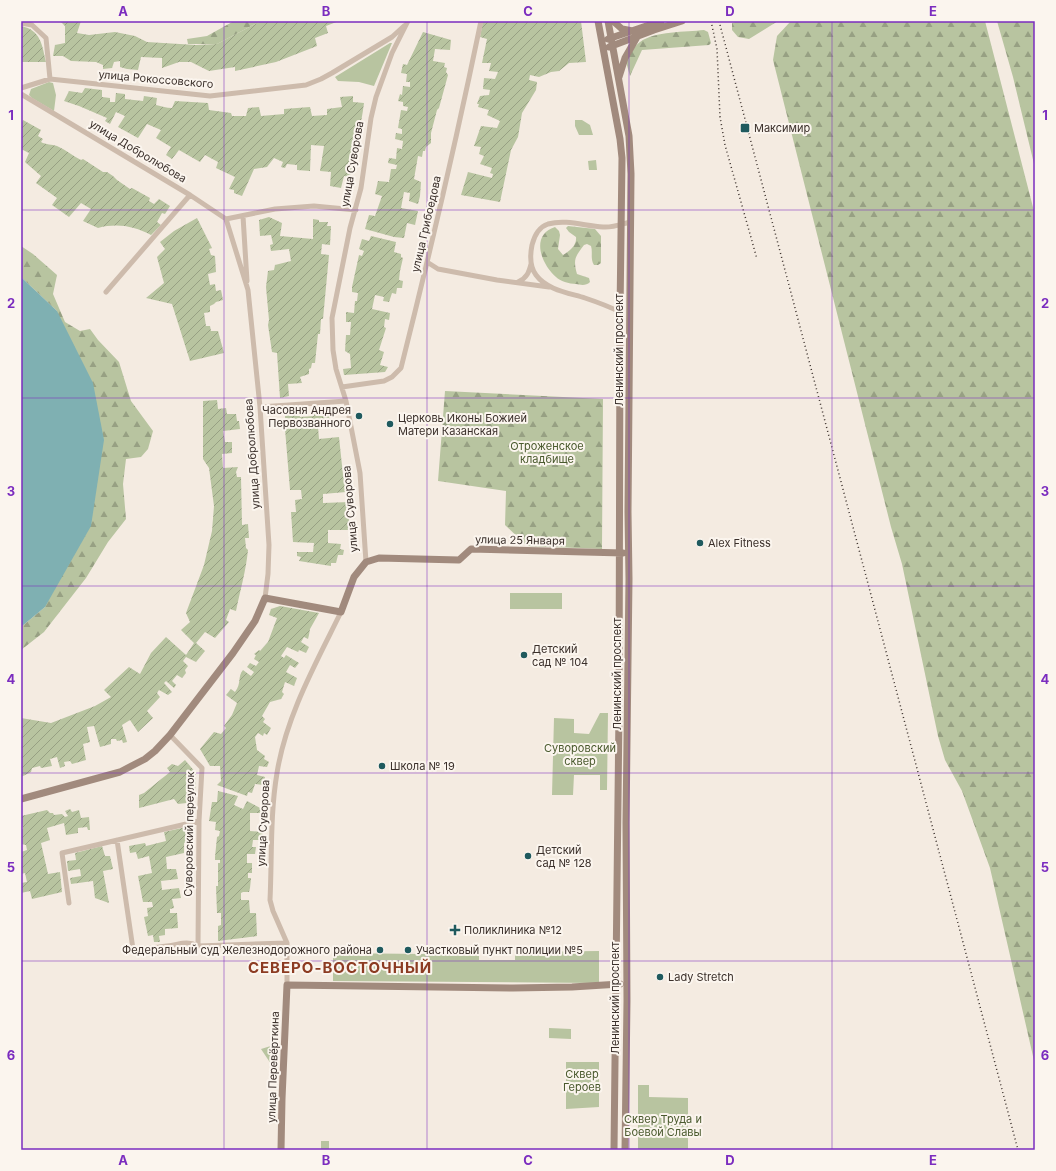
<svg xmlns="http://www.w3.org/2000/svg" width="1056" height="1171" viewBox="0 0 1056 1171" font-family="Inter,sans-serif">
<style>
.green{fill:#b8c4a0}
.forest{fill:url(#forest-firs)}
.garden{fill:url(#garden-furrows)}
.water{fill:#7fb0b2}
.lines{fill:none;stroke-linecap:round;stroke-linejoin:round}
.street{stroke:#cdbbac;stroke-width:5}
.secondary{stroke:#a18a7d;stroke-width:7}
.rail{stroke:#3b302b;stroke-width:1.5;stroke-dasharray:1 3;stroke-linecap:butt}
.grid{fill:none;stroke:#7b2cbf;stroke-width:1;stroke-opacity:0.55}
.poi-dot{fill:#1f5a5e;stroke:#fbf5ee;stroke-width:1.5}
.labels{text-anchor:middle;stroke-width:4;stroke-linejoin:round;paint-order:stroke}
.street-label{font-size:11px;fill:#3b302b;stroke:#fbf5ee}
.poi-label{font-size:11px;fill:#3b302b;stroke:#fbf5ee;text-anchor:start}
.park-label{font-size:11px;fill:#4a5a2e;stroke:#fbf5ee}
.district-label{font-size:15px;font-weight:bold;letter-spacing:1px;fill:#8c3b22;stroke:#fbf5ee}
.neatline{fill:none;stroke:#7b2cbf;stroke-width:1.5}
.grid-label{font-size:13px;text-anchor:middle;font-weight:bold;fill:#7b2cbf}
</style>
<defs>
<pattern id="forest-firs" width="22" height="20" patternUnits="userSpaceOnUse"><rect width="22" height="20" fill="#b8c4a0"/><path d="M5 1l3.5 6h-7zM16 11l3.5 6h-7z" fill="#97a083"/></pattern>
<pattern id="garden-furrows" width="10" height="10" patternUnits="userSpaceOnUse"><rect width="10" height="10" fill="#b8c4a0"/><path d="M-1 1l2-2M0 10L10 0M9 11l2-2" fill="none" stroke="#97a083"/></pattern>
</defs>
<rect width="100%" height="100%" fill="#f4ebe1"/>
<!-- green -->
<path class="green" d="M390 43H392L374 86 359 82 338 81 335 77Z
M49 82 53 83 56 95 54 111 32 98 29 95 31 89Z
M575 120H582L590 125 593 135H579L575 126Z
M596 160 597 170H589L588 161Z
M510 593H562V609H510Z
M600 713H608L607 790H600V775H574L573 795H552L554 718 574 719V733L589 734Z
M424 948H479V960H515V952L599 951V983L333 981V953L423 954Z
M549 1028 571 1029V1039L549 1038Z
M274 1045 276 1062 271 1064 261 1049Z
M566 1062H599V1107L566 1109Z
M638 1085H649V1097L688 1098V1150H638Z
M321 1141H329V1150H321Z"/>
<!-- forest -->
<path class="forest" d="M234 21H261L217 44H188L187 39 207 36Z
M739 21H778L749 39 738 37 732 30V23Z
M792 21H985L1035 215V1065L990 868 962 791 945 760 938 736 902 564 891 527 773 60 777 36 790 22Z
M997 21H1035V168L1013 77Z
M704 30 708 32 711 43 709 45 642 50 630 76 626 62C630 55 633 47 640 42 654 31 686 32 704 30Z
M568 226 595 229 601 236V263L598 265H594C590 259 593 252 591 246L587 244 584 245C575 257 573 259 577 274L589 278 590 282C586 286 581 285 576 284 569 284 560 281 556 277 541 264 530 235 555 227L559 231 560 235 558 249 563 255C570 251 577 245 576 237L569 232 566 228Z
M21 246 33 254 57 275 53 294 65 322 80 331 90 329 98 340 119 362 131 401 153 431 148 449 141 457 126 459 123 484 126 519 108 542 86 578 44 632 21 650V627L45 607 57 311 21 277Z
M445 391 603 399 602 549 527 546 505 525 506 491 438 481Z"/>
<!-- garden -->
<path class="garden" d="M60 21H81L77 33 89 35 115 32 135 36 147 42 196 45 217 44 261 21H339L326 26 328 33 315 38 317 46 276 62 235 71V67L209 71 191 62H179L162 68V58L141 57 138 70 127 69 120 67V61L114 62 112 68 103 69V65L96 62 71 61 63 56H53L55 45 65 43V26Z
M483 21H581L586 62 569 63 559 71 551 72 539 77 530 75 529 80 537 82 536 90 522 113 518 137 511 150 500 202 461 195 468 172 492 178 493 174 490 173 492 168 480 164 484 156 479 154 481 147 474 146 481 126 497 128 500 121 487 115 489 110 478 107 479 104H477L480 96 489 95 490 90 483 89 484 78 495 79 498 72 489 71 491 63H482L487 39 480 37Z
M21 26C41 30 42 45 46 62H21Z
M423 32 451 40 450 50 435 49 433 61 445 63 444 67 447 68 446 72 448 75 439 108 437 110 431 133V143L426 147 425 151H423L422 157 418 156 414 179 421 182 420 196 418 204 409 201 410 193 404 192 401 208 418 211 415 225 407 223 404 238 394 237 365 229 369 215 375 216 382 196 375 194 378 181 389 182 391 169H396L397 165 388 163 389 158 396 159 397 148 402 149 403 141 395 139 396 133 402 134V129L398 128 401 110 407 111 408 107 403 106V102L398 101 400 94 402 95 403 86 410 87V82H406L407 74 401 73 403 64 407 65Z
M85 88 102 90V97L110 98V102H115L116 93 125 94V99L143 101 144 96 157 98 156 105C162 106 166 108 172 108L175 101 208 103 209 110 231 113 232 116H246L248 108 259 107 261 116 284 114V109L310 107 312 116 327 115V109L342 107 340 97 353 96V102L364 103C361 128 354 152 350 177L344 176 341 188 330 186 331 172 320 171 324 146 311 145 310 171 297 170V165L287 164 285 168 281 167 283 162 274 158 267 167 254 169 242 196 234 193V190L229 189 235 177 216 168 218 162 205 155 200 162 179 150 172 159 166 155 171 147 156 138 161 130 147 124 138 138 118 127 125 116 116 112 110 124 105 121 107 118 79 106 64 101 69 91 82 93Z
M23 120 41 130 38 136 43 139 41 142C46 145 52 144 57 146 66 150 73 156 81 160L83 159 103 172H107L113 176 117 180 130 189 132 188 150 198 149 201 154 204 159 199 170 206 165 214 162 213 157 222 161 225 151 235C134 226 117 223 98 228L83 221 91 209 81 203 69 217 52 205 57 198 36 183 41 176 25 162 29 153 21 149V125Z
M269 217 282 223 280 236 313 239V219L319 220V222H328L327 226H331L330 245 322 244 321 254 329 255 323 319H321L320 334H318L315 363H312L311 368 309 369V374L300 377 302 383 288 384 289 396 280 398 277 353 272 352 268 325 269 320 266 287 268 271 274 270 275 265 291 261 289 249 271 251 270 245 273 244 271 235 260 236 259 220Z
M197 218 212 248 209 249 211 255 215 256 216 272 208 274 210 285 215 284 216 291 221 290 223 300 216 302 214 304 210 306V312L204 313 206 326H210L211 331H218L224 353 190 361 172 304 146 298 164 283 157 257 165 249 160 242 174 231Z
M371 236 396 242 394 252 401 254V257L403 258 400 271 399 280 403 281 402 288H397L396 294 392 293 389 302 383 301 384 297 375 295 372 309 390 313 389 320 385 319 384 327 386 328 379 350 384 352 380 365 388 367 385 372 344 375 343 369 351 368 350 354 345 351 346 335H350L351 322H346V312L354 313 355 301H357L358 293 352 292V287L359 255 362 256 364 251 359 249 362 239 369 241Z
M217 400 218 409 226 408 227 414H236L237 421H239L240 429 223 431 225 442H232V453L222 454 223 468 238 467 236 472 237 477H241L242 525 248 524 249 538H245L246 548 248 550C246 571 240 591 236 611L230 609 226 620 229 622 215 638 205 632 196 643 205 651 196 662 186 657 183 661 188 666 185 670 186 673 182 678 177 675 172 681 176 685 174 688 166 681 164 683 172 692 168 695 159 690 157 693 160 697 147 711 153 718 138 732 130 720 122 725 127 742 123 743 122 740 117 741 116 739H111V744L100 747 94 726 87 727 90 742 83 744 86 760 72 764 70 761 64 762 65 766 60 768 57 757 50 759 52 766 41 768 40 766 32 768 31 772 21 777V718L51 723 95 706 111 697 104 690 129 667 140 674 151 653 166 637 186 655 194 643 181 630 190 622 186 613 204 565 212 531 214 506 209 468 203 459V401Z
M285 410H298L300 417 314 416 315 411 329 410 330 426 318 427 319 439 339 437 343 475H346V492L323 494V503L349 502V530H328V543L341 544 340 549 344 550 343 555H338L336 563H331V566L299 561 301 557 297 556V552H313L314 543 293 542 291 512H296L295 500 302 499 301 490H290L285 429Z
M280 606 319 613 310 629 309 635 308 639 304 637 301 642 309 647 306 653 299 650 298 652 287 647 281 656 284 658 286 655 299 663 295 668 290 665 286 672 297 678 294 686 285 682 282 692 284 694 281 699 270 702 262 716 265 719 263 722 271 728 267 735 264 733 263 736 258 733 255 737 257 750 265 756 264 759 269 762 267 767 259 766 257 775 265 777 264 785 255 784 252 793 248 792 247 796 217 785 221 781 220 766H210L200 749 214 732 221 734 226 728 224 726 232 715 237 703 226 695 231 689 235 692C242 683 237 677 243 670L251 676 254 672 247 667 250 663 256 666 259 662 254 659 256 655 254 654 259 650 260 651 268 642 277 618 269 615 271 609Z
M185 760 196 773 195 802 178 804 174 799 139 808V795L144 793 170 772 167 768 172 764 178 766Z
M218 791 238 796 234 805 243 809 247 801 264 810 263 813H250V831L263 832 262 840H253L252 847H256L255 854H247V863H252V873H248V878H251L250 888 249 892H243L241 893V900H249L250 913H256L257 936 218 941V926L221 925V913H217L216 886H218V863H220V860H215V857L217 837 219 836 220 831 215 830 216 822 209 821 212 802H217Z
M70 809 72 812 79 810 81 818 89 817 90 830H88L87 827 78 828V833L66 835 64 823 47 828 50 840 41 843 48 874 60 872 62 892 32 899 30 891 21 893V883L27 882 25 873 21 874V852L27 850 26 845 21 844V830L23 829 21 816 47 810 50 813H53L54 815 62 814 65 817 68 816 65 811Z
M195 825 192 842 184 843V853L166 857 167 869H176L178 879 161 881 162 890 179 888 181 898 172 899 174 908 170 909V913H177L178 928 165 929V935L159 936 160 942H154L153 935 148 936 144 917 148 916 147 908 153 907 152 902H143L138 876 152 873 149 856 138 859 136 852 130 853 129 846 145 843 146 846 166 841 164 832Z
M102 846 105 856H110L113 869 103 871 109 903 95 898 93 881 71 884 70 878 81 876 80 869 68 871 67 861 76 860 75 853Z"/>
<!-- water -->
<path class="water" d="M21 277 57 311 93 383 104 440 91 526 45 607 21 627Z"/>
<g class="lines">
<!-- street -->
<path class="street" d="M21 23 32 25 46 38 50 79
M21 88 50 79 210 96 306 85 321 79 332 73 392 37 404 26
M21 94 190 195 226 219 248 290 260 407 269 545 268 574 265 598
M243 216 247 281
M226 219 275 209 314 206 356 210
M427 262 438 269 497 280 549 287
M518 282C527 278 529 272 531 264
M106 292 190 195
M620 312C608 306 597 302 585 298 569 293 547 290 536 275 530 267 530 255 532 245 534 237 539 227 548 224 566 219 585 226 603 227 612 228 622 224 630 222
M342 387 384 381 392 377 401 368C430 253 457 137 481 21
M260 407 346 401
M366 562 360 473 346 401 336 369 333 350 332 318 350 228 361 188 371 118 376 97 392 53 408 21
M170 735 202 768 199 821 198 946
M117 840 133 949C144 948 156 948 167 946 179 945 186 940 198 946L287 943
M69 903 62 853 199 821
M287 985V943L273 911 270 900C272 859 270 814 277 773 286 716 316 663 341 612"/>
<!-- secondary -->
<path class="secondary" d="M598 21 620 139 622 158 620 312 619 711 614 1150
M608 21 629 136 631 174 628 512 629 579 626 823 627 1001 625 1150
M613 21 622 29 633 31
M608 39 661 21
M609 47 654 30 682 21
M619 77 625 58 637 37
M21 799 120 772 145 759 155 751 170 735 233 653 255 621 265 598 341 612 354 577 366 562 379 558 459 560 471 549 623 553
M281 1150 282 1099 287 985 513 988 572 987 620 984"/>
<!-- rail -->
<path class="rail" d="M711 21 717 49 720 117 725 145 757 259
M719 21 1018 1150"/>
</g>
<!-- grid -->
<path class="grid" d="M224 21V1150M427 21V1150M629 21V1150M832 21V1150M21 210H1035M21 398H1035M21 586H1035M21 773H1035M21 961H1035"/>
<!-- markers -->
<g class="poi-dot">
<rect x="740" y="123" width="10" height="10" rx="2"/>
<circle cx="359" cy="416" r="4"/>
<circle cx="390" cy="424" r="4"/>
<circle cx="700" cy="543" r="4"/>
<circle cx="524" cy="655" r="4"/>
<circle cx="382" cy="766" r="4"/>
<circle cx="528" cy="856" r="4"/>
<path d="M453 924h4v4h4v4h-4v4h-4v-4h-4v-4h4z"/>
<circle cx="380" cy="950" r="4"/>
<circle cx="408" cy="950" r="4"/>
<circle cx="660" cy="977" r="4"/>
</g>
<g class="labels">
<!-- street labels -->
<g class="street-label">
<text transform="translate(156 79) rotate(5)" y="4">улица Рокоссовского</text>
<text transform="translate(138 151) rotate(31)" y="4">улица Добролюбова</text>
<text transform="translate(352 164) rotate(-80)" y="4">улица Суворова</text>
<text transform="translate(426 224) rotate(-77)" y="4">улица Грибоедова</text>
<text transform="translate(619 350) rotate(-90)" y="4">Ленинский проспект</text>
<text transform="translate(252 454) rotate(-94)" y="4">улица Добролюбова</text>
<text transform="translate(350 509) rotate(-95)" y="4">улица Суворова</text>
<text transform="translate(520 540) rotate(1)" y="4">улица 25 Января</text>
<text transform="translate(617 674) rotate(-90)" y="4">Ленинский проспект</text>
<text transform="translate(263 823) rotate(-87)" y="4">улица Суворова</text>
<text transform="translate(189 834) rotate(-89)" y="4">Суворовский переулок</text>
<text transform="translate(615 998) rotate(-90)" y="4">Ленинский проспект</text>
<text transform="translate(273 1067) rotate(-88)" y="4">улица Перевёрткина</text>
</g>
<!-- poi labels -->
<g class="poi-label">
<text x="754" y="132">Максимир</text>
<text x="351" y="414" text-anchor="end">Часовня Андрея<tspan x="351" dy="13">Первозванного</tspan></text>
<text x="398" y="422">Церковь Иконы Божией<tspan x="398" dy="13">Матери Казанская</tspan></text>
<text x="708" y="547">Alex Fitness</text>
<text x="532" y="653">Детский<tspan x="532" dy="13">сад № 104</tspan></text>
<text x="390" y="770">Школа № 19</text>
<text x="536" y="854">Детский<tspan x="536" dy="13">сад № 128</tspan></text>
<text x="464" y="934">Поликлиника №12</text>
<text x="372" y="954" text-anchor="end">Федеральный суд Железнодорожного района</text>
<text x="416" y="954">Участковый пункт полиции №5</text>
<text x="668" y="981">Lady Stretch</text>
</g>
<!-- park labels -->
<g class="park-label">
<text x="547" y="450">Отроженское<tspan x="547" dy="13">кладбище</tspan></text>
<text x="580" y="752">Суворовский<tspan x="580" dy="13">сквер</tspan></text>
<text x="582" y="1078">Сквер<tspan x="582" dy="13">Героев</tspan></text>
<text x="663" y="1123">Сквер Труда и<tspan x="663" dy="13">Боевой Славы</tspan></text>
</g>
<!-- district labels -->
<g class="district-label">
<text x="340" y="973">СЕВЕРО-ВОСТОЧНЫЙ</text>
</g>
</g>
<!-- border -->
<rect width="1056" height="1171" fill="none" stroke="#fbf5ee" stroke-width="44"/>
<rect x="22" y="22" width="1012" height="1127" class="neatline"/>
<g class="grid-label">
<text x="123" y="16">A</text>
<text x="326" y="16">B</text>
<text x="528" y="16">C</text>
<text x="730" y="16">D</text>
<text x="933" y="16">E</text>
<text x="11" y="120">1</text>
<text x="1045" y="120">1</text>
<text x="11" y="308">2</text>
<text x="1045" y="308">2</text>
<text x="11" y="496">3</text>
<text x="1045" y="496">3</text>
<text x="11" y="684">4</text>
<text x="1045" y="684">4</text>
<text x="11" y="872">5</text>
<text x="1045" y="872">5</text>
<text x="11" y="1060">6</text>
<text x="1045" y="1060">6</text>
<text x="123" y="1165">A</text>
<text x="326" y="1165">B</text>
<text x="528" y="1165">C</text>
<text x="730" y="1165">D</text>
<text x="933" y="1165">E</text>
</g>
</svg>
